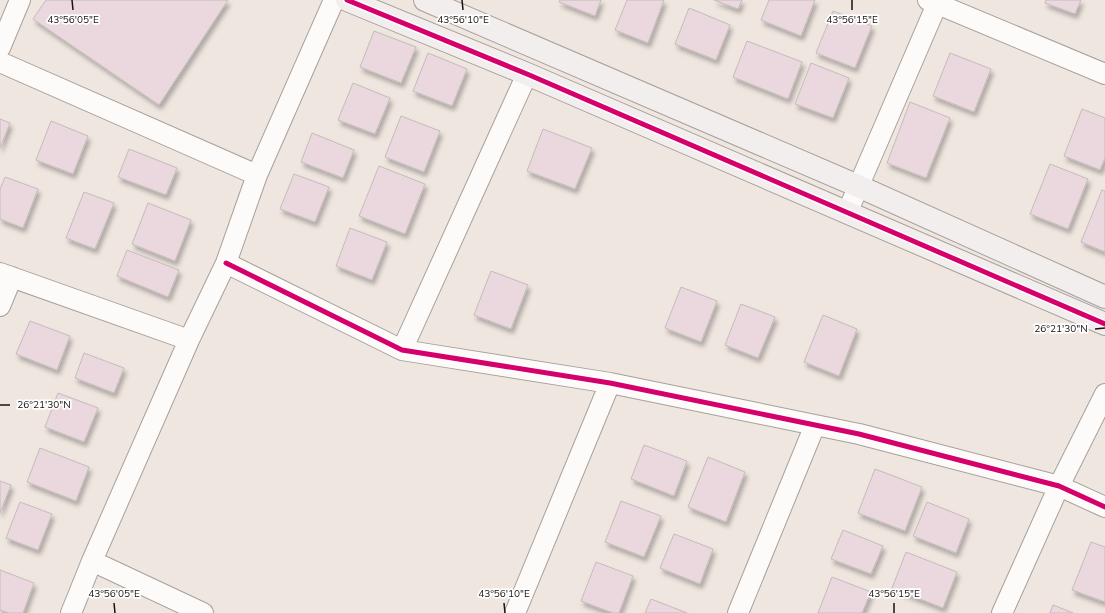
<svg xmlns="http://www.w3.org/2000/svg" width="1105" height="613" viewBox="0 0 1105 613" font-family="Mulish,sans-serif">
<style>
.building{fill:#ead8de;stroke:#c2bcbb;filter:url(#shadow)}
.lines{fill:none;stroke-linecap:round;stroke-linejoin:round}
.street-casing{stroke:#a7a09b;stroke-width:22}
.secondary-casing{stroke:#a7a09b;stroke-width:24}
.street{stroke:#fdfbfa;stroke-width:20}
.secondary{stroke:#f2eeed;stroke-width:22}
.cycleway-casing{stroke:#fff;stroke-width:8}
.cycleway{stroke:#d6006c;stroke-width:5}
.ticks{fill:none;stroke:#18130f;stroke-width:1.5}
.ticks-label{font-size:10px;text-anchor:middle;fill:#18130f;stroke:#fff;stroke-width:3.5;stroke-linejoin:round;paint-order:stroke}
</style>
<defs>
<filter id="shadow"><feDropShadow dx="2.5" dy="4.5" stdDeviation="2" flood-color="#0004"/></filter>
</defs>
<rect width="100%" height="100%" fill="#efe6df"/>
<!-- building -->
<path class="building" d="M46 0H228L159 105 33 19Z
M560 0H601L595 16 559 2Z
M627 0H664L648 43 615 30Z
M714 0H742L738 9Z
M769 0H815L801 36 761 20Z
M1046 0H1081L1075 14 1045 3Z
M689 8 730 25 716 60 675 44Z
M833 11 872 26 855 68 816 53Z
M374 31 416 47 401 83 360 67Z
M747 41 802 62 788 99 733 77Z
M428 53 467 69 452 106 413 91Z
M950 53 991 69 974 112 933 96Z
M811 63 849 78 833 118 795 104Z
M353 83 390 98 375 134 338 120Z
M910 102 950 118 926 178 887 163Z
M1082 109 1105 118V158L1100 170 1064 156Z
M401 116 440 131 424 172 385 157Z
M0 119 10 123 0 148Z
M51 121 88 136 73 174 36 160Z
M543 129 592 148 575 189 527 171Z
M312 133 354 150 343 178 301 162Z
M129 149 177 168 166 195 118 177Z
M1050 164 1088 179 1068 229 1030 214Z
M379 166 425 184 405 234 359 216Z
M294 174 329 187 315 222 280 209Z
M5 177 38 189 23 228 0 219V189Z
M1102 190 1105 191V252L1081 242Z
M84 192 114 203 95 249 66 238Z
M148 203 191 220 175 261 132 244Z
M350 228 387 242 372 280 336 266Z
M127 250 179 270 168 297 117 276Z
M491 271 528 285 511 329 474 315Z
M681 287 717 301 701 342 665 328Z
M741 304 775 317 758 358 725 345Z
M823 315 857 329 839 376 804 362Z
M30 321 70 336 57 370 16 354Z
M84 353 124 368 114 393 75 378Z
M58 393 98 408 84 442 45 427Z
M644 445 687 461 674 496 631 479Z
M40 448 89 467 76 501 27 482Z
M708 457 745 472 726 522 688 507Z
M875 469 922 487 905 531 858 513Z
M0 481 11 485 0 513Z
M621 501 661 516 644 557 605 542Z
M20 502 52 514 38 550 6 538Z
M927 502 969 519 956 553 913 536Z
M843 530 883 546 871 574 831 559Z
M674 534 713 549 700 584 660 568Z
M1091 542 1105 547V602L1072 590Z
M906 552 957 572 943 608 892 588Z
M596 562 633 576 619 613H613L581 601Z
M0 570 34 583 23 613H9L0 610Z
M832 577 871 592 862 613H818Z
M651 599 687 613H645Z
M1053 605 1073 613H1050Z"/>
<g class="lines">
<!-- street casing -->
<g class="street-casing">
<path id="street" d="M928 0 1105 74
M0 48 20 0
M0 62 257 175
M847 213 937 4
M226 263 402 350 610 383 859 434 1059 486 1105 507
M0 273 189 340
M0 306 12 277
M402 350 527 74
M92 561 203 613
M71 613 92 561 189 340 226 263 257 175 334 0
M515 613 610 383
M738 613 815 425
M1002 613 1059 486 1105 394"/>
</g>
<!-- secondary casing -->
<g class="secondary-casing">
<path id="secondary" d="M347 0 527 74 1105 324
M425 0 858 186 1105 297"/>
</g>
<!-- street -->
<use href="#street" class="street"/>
<!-- secondary -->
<use href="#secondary" class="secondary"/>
<!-- cycleway casing -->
<g class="cycleway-casing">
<path id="cycleway" d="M347 0 527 74 1105 324
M226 263 402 350 610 383 859 434 1059 486 1105 507"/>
</g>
<!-- cycleway -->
<use href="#cycleway" class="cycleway"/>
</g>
<!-- ticks -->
<path class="ticks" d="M72 0 73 10M462 0 463 10M852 0V10M1095 329 1105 328M0 405H10M114 603 115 613M504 603 505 613M894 603V613"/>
<g class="ticks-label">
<text x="73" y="23">43°56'05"E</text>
<text x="463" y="23">43°56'10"E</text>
<text x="852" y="23">43°56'15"E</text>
<text x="1061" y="332">26°21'30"N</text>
<text x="44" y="408">26°21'30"N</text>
<text x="114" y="597">43°56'05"E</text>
<text x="504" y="597">43°56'10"E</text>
<text x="894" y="597">43°56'15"E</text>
</g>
</svg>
